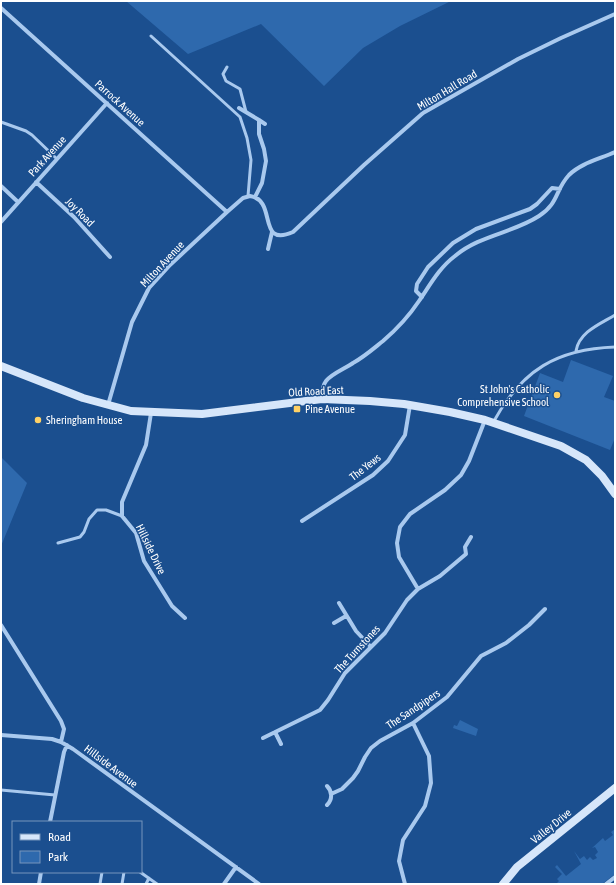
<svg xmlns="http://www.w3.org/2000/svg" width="616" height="885" viewBox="0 0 616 885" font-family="'Asap Condensed',sans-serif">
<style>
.green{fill:#2e69ad}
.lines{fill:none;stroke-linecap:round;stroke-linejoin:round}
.lane{stroke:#a9c9ee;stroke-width:3}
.street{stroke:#a9c9ee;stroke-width:4}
.secondary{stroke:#d6e6fa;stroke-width:8}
.poi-dot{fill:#ffd166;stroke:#1b4f8f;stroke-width:1.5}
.labels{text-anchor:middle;stroke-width:3;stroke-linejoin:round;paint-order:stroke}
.street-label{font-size:11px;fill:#fff;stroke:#1b4f8f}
.poi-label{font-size:11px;fill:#fff;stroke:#1b4f8f;text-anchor:start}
</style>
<rect width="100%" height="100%" fill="#1b4f8f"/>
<!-- green -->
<path class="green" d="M126 1H451L400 26 363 48 324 86 261 24 188 54Z
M571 360 613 376 604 397 615 401V438L610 450 524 416 540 373 563 382Z
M1 457 27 483 1 546Z
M460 720 478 729 476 736 453 728 454 725 457 726Z
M615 829V874L602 884H556L559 881 557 879 562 874 555 867 557 865 566 876 581 864 574 851 580 859 584 856 587 860 590 857 593 860 597 858 595 855 598 852 595 847 592 848 603 838 605 841 613 835 611 832Z"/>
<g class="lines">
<!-- lane -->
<path class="lane" d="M151 36 240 117 247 138 251 160 248 196
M227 67 223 74 226 81 240 89 246 112
M1 122 26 131 32 135 57 159
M576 351C579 332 600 324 615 315
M494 421C522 370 557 349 615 347
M58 543 80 537 84 532 89 519 97 510H106L122 516
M1 790 55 795
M140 872 157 884
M100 884 102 872
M122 884 124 872
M146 884 149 878"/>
<!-- street -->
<path class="street" d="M1 8 227 212
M239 108 259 120V134L264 149 266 161 262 183 255 197
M259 120 265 124
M36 182 74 217 110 257
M1 186 18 202
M1 222 107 103
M268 249 272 232
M422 297 416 291 417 284 428 267 453 243 476 229 530 209 537 204 552 188 560 189
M322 399C322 394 322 386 326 381 331 374 346 368 353 363 364 357 373 349 383 341 397 329 409 316 419 301 430 285 439 268 455 256 480 235 513 233 539 216 559 203 555 190 569 175 581 163 600 159 615 152
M108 405 132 322 149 288 170 265 227 212 243 198 250 196C278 200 256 248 293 232L364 165 423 113 518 59 561 38 615 14
M151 413 146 445 122 502V516L136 533 144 561 172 606 185 618
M302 521 373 475 388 461 405 435 410 405
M418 589 399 557 397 543 400 527 410 514 445 490 461 475 469 461 485 420
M339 603 356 631 371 647
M334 623 346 616
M1 625 61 721 64 729 61 742 73 749 259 884
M275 732 281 744
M1 735 52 739 61 742
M263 738 320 710 328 700 345 673 385 633 407 600 418 589 440 576 466 554 465 547 471 537
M327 786C332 791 333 799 327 805
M331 794 342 789 353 778 358 771 365 757 371 748 380 741 413 723 447 697 481 656 506 643 529 625 545 609
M50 822 64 752 67 745
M39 884 41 872
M224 884 236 867
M405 884 399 861 403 840 425 806 431 783 429 756 413 723
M606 884 615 877"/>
<!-- secondary -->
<path class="secondary" d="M1 366 83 398 131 411 202 414 322 399 370 401 404 404 450 412 485 420 561 446 586 460 602 476 615 494
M503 884 517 867 615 788"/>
</g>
<!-- markers -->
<g class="poi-dot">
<circle cx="557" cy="395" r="4"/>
<rect x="293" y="405" width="8" height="8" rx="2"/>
<circle cx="38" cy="420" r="4"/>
</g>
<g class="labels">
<!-- street labels -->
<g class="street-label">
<text transform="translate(447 90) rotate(-31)" y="4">Milton Hall Road</text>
<text transform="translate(120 103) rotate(42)" y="4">Parrock Avenue</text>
<text transform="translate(47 156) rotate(-48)" y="4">Park Avenue</text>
<text transform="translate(80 212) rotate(45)" y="4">Joy Road</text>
<text transform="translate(162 264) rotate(-47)" y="4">Milton Avenue</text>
<text transform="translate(316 391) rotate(-3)" y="4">Old Road East</text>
<text transform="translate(365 467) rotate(-38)" y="4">The Yews</text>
<text transform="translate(151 549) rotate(64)" y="4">Hillside Drive</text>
<text transform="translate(357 649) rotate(-47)" y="4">The Turnstones</text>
<text transform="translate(413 709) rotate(-34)" y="4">The Sandpipers</text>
<text transform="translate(111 766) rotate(37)" y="4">Hillside Avenue</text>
<text transform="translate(551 826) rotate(-39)" y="4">Valley Drive</text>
</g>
<!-- poi labels -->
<g class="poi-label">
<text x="549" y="393" text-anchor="end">St John's Catholic<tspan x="549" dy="13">Comprehensive School</tspan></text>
<text x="305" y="413">Pine Avenue</text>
<text x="46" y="424">Sheringham House</text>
</g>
</g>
<!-- border -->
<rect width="616" height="885" fill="none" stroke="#ffffff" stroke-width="4"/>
<!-- legend -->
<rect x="12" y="821" width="130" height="52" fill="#1b4f8f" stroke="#7695bc"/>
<rect x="20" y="834" width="20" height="6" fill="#d6e6fa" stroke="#7695bc"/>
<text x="48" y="841" font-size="12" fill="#ffffff">Road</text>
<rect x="20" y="851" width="20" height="12" fill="#2e69ad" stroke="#7695bc"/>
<text x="48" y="861" font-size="12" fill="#ffffff">Park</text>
</svg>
